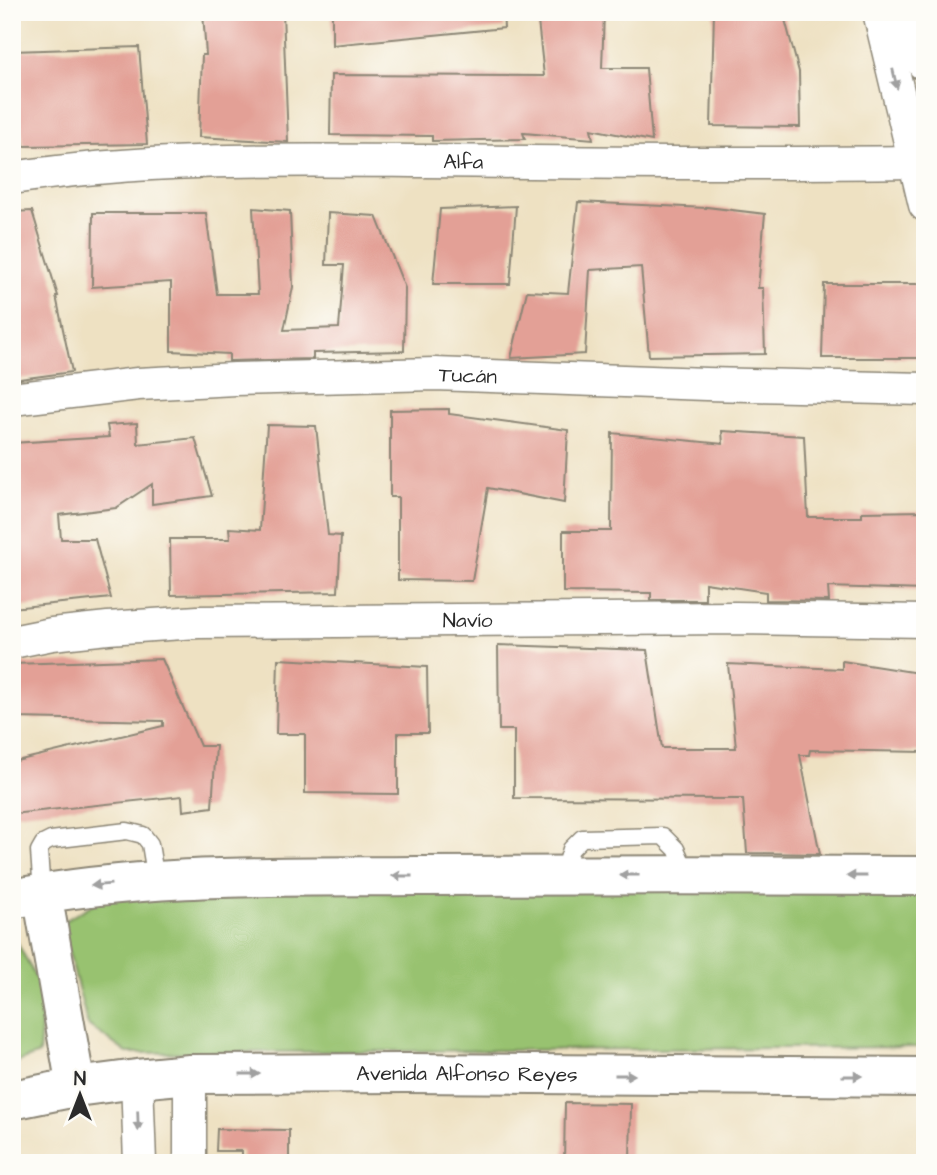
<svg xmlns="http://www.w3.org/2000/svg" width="937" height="1175" viewBox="0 0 937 1175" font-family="'Architects Daughter',sans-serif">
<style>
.green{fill:#98c26f;stroke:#62764d;stroke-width:2}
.building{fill:#e3a096}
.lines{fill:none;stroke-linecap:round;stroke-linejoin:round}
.lane-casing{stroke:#8c8676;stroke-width:19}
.street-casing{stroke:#8c8676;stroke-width:35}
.secondary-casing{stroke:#8c8676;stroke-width:42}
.primary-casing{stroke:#8c8676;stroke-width:42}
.lane{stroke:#fff;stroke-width:16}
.street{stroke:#fff;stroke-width:32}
.secondary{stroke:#fff;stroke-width:38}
.primary{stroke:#fff;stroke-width:38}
.oneway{fill:#a0a0a0}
.labels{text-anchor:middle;stroke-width:5;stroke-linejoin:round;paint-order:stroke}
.street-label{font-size:21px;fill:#2b2b2b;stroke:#fdfcf7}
</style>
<rect width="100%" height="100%" fill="#fdfcf7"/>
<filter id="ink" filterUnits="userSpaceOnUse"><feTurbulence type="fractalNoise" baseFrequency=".0143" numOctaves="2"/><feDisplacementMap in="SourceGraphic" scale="14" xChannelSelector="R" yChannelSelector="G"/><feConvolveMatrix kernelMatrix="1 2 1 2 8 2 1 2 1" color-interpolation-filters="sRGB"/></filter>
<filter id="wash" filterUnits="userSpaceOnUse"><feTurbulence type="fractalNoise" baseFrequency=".00686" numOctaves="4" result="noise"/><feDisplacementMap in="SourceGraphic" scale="28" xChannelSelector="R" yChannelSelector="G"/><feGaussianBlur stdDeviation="1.57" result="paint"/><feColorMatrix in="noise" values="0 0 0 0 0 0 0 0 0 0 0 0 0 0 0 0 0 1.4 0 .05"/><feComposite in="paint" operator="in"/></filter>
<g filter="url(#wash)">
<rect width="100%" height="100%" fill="#eee1c2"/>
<!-- green -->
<path class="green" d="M129 883 925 885V1047L127 1053 88 1025 61 923Z
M12 932 44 994 39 1054 12 1064Z"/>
<g id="blocks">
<!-- building -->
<path class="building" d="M203 12H283L288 142 199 137 202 55H206Z
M332 12H503L504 28 332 45Z
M537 12H604L602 68H646L652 141 591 129 593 139 523 133 525 139 432 141V136L330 135 331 75 544 76Z
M714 12H783L799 72 800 127 711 126Z
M139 47 147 144 24 146 12 83V51Z
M578 202 706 208V207L765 214 758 288H763L765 354 649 356 641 267 590 270 585 354 511 358 527 291 568 293Z
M516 206 510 284H433L440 209Z
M253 208 290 211 293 287 284 330 339 328 344 265H326L328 213 376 216 405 288 404 351 313 353V359L229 361V354L171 351V282L92 287 93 213H206L217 294H258Z
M32 211 58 296H56L72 372 12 380V212Z
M824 284H920L925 300V358H822Z
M449 409V414L568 430 564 503 488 488 472 581 398 580V497H390V410Z
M137 423 138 444 195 438 212 496 152 504V484L116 508 59 515 61 539H95L111 598 12 608V443L109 437 107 425Z
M267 425 316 426 328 535 341 536 338 592 171 595 170 539H230L229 528 260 530Z
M722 431 804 436 808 517H862V512L925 511V590L828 587 829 601 766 600V592L705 583V600H651V593L563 592V531H611L612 433 723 444Z
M498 645 647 650 662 748H736L728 664 842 669V661L925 674V752L810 750 809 755H800L820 854 747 853 743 799 514 798V730H499Z
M162 659 200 746H216L212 807 183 811 182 796 12 814V762L163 726V721L16 718 13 664Z
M278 659 427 667 428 733H398V794L305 793V734H276Z
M565 1103 631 1104 630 1163H564Z
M217 1129 289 1130V1163H242V1151H216Z"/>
</g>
</g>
<g filter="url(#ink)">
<use href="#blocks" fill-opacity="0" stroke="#8c8676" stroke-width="2"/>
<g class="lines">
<!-- lane casing -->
<g class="lane-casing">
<path id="lane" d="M563 875 571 849 582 838 663 836 676 849 687 873
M42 893 39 851 43 844 51 840 127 831 143 835 150 844 156 880"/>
</g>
<!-- street casing -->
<g class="street-casing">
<g id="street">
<path d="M879 12 925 205"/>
<path id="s1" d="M12 178C149 157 288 160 426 161 589 163 751 164 914 162"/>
<path id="s2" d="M12 399 138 384 235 379 435 374 706 384 925 389"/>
<path id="s3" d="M12 642 52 634 108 628 198 622 735 618 925 621"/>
<path d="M190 1074V1163"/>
<path d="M137 1079 140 1163"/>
</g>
</g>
<!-- secondary casing -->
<g class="secondary-casing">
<g id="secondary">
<path d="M42 893 76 1087"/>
<path d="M12 899C146 873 282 877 418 876 587 875 756 875 925 876"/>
<path id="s4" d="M12 1100 76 1087 137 1079 190 1074 407 1073 925 1077"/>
</g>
</g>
<!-- primary casing -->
<g class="primary-casing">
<path id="primary" d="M913 12 925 61"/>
</g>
<!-- lane -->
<use href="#lane" class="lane"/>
<!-- street -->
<use href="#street" class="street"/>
<!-- secondary -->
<use href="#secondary" class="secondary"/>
<!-- primary -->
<use href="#primary" class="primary"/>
</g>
<!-- one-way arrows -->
<defs><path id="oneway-solid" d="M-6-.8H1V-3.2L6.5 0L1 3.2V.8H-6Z" transform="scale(1.75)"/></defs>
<g class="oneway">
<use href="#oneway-solid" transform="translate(895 79) rotate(77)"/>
<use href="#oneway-solid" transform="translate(629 875) rotate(-180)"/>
<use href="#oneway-solid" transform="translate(402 876) rotate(180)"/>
<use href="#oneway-solid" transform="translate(857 876) rotate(-180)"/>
<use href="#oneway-solid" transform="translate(101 885) rotate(175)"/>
<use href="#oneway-solid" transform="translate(250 1074)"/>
<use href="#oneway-solid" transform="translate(625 1075)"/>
<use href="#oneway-solid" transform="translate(852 1076)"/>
<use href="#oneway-solid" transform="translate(138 1121) rotate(88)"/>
</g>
</g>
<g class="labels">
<!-- street labels -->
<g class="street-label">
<text dy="7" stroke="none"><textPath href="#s1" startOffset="452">Alfa</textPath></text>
<text dy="7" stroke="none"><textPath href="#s2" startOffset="457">Tucán</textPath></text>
<text dy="7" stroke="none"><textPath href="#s3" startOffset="457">Navío</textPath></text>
<text dy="7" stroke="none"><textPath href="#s4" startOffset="457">Avenida Alfonso Reyes</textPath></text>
</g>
</g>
<!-- margin -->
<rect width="937" height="1175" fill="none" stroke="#fdfcf7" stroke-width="42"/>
<!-- north arrow -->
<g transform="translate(80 1095)" stroke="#fdfcf7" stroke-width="5" paint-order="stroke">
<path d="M0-5L12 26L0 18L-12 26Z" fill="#2b2b2b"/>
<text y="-10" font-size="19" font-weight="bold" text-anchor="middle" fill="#2b2b2b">N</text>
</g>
</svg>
